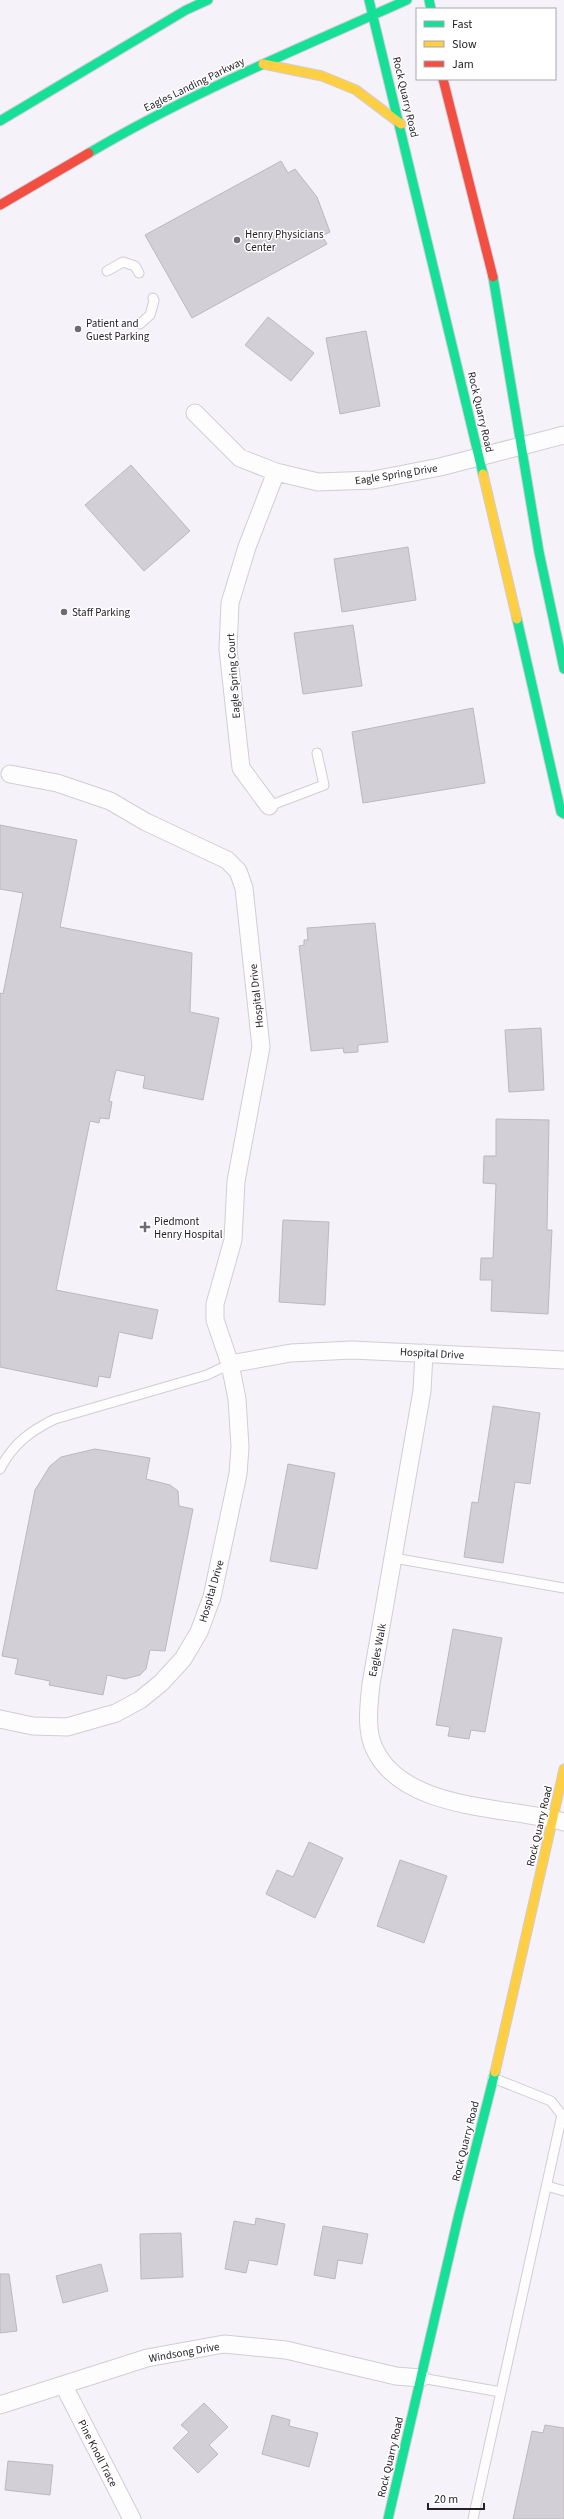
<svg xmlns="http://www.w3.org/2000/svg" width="564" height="2519" viewBox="0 0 564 2519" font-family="'Source Sans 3',sans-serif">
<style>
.building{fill:#d3cfd6;stroke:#bcb8bf}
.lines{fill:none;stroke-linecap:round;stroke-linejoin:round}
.lane-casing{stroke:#d1cdd4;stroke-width:11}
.street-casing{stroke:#d1cdd4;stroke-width:19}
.fast-casing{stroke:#d1cdd4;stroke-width:11}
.slow-casing{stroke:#d1cdd4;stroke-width:11}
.jam-casing{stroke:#d1cdd4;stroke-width:11}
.lane{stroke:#fefdfe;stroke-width:9}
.street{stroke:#fefdfe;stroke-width:17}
.fast{stroke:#16e098;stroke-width:9}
.slow{stroke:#ffcf43;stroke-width:9}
.jam{stroke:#f24e42;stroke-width:9}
.poi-dot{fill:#6e6a72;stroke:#fff;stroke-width:1.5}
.labels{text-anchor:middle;stroke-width:3;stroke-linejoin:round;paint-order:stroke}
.street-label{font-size:11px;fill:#252128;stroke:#fff}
.poi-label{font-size:11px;fill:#252128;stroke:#fff;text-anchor:start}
</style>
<rect width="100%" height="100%" fill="#f6f2fa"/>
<!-- building -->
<path class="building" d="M281 161 288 173 295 169 317 197 330 232 322 236 327 244 192 318 145 235Z
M268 317 314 353 291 381 245 345Z
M366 331 380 406 340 414 326 338Z
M131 465 190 531 144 571 85 505Z
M408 547 416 600 342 612 334 559Z
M353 625 362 686 303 694 294 633Z
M473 708 485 783 363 803 352 732Z
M0 825 77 840 60 927 192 953 190 1012 219 1018 203 1100 143 1088 145 1076 116 1070 109 1101 112 1102 109 1119 100 1118 99 1123 90 1121 56 1290 158 1310 152 1339 119 1332 110 1378 99 1376 97 1387 0 1367V993L3 994 23 893 0 889Z
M375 923 388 1042 358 1045V1052L344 1053 343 1048 311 1051 299 946 304 945V940H308L307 928Z
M541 1028 544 1090 509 1092 505 1030Z
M496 1119 549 1120 547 1230H552L548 1314 491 1311 492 1280H480L481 1258H493L496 1184 483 1183 484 1156H496Z
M283 1220 329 1222 325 1305 279 1302Z
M493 1406 540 1413 530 1484 515 1482 503 1563 464 1557 472 1502 478 1503Z
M95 1449 150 1458 146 1479 170 1485 178 1491 179 1506 193 1509 165 1651 150 1650 146 1669 140 1675 125 1679 107 1675 103 1695 49 1685 50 1681 15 1674 18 1659 2 1656 35 1490 50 1466 61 1457Z
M288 1464 335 1473 317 1569 270 1561Z
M453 1629 502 1638 485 1732 471 1730 469 1739 448 1736 450 1727 436 1725Z
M309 1842 343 1858 315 1918 266 1894 277 1870 293 1877Z
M400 1860 447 1876 424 1943 377 1926Z
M256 2218 285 2224 277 2265 249 2260 246 2273 225 2269 234 2221 255 2225Z
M323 2226 368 2234 362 2264 338 2260 335 2279 314 2275Z
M181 2233 183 2277 141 2279 140 2234Z
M101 2264 108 2291 63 2303 56 2276Z
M0 2274H9L17 2331 0 2333Z
M204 2403 228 2427 209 2445 218 2454 198 2473 173 2448 189 2432 181 2425Z
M272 2415 290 2420 289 2426 318 2433 309 2467 262 2454Z
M545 2425 564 2428V2519H513L532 2431 543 2433Z
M8 2461 53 2465 50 2495 5 2490Z"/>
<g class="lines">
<!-- lane casing -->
<g class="lane-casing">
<path id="lane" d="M107 271 123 262 135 266 139 273
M140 324 150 315 154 301 153 298
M269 806 324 785 317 753
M0 1469C13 1444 30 1431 55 1419L207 1375 230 1364
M394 1558 564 1588
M547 2186 564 2191
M421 2378 501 2392
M473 2519 562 2115 551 2101 493 2078"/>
</g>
<!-- street casing -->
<g class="street-casing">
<path id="street" d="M195 413 240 458 276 472 318 482 373 480 440 467 564 435
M269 806 241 768 228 649 230 603 247 547 276 472
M424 1353 422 1391 371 1684C369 1704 365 1731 375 1750 405 1811 505 1806 564 1822
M230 1364 291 1353 352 1350 564 1360
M0 1719 33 1726 67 1727 116 1713 140 1700 161 1683 183 1659 199 1632 212 1597 238 1474 240 1447 237 1399 230 1364 215 1320V1304L233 1240 236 1181 261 1047 244 888 238 871 227 860 146 822 110 801 57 783 10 774
M64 2386 132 2519
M0 2405 147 2358 224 2344 286 2350 396 2376 421 2378"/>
</g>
<!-- fast casing -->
<g class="fast-casing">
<path id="fast" d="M369 0 483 474
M429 0 431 9
M0 121 186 10 208 0
M89 153C190 93 300 48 407 0
M493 277 539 552 564 669
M517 619 561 812 564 814
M388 2519 458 2218 495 2072"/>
</g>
<!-- slow casing -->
<g class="slow-casing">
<path id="slow" d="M263 64 322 76 356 90 401 124
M483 474 517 619
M495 2072 564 1769"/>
</g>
<!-- jam casing -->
<g class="jam-casing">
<path id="jam" d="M443 79 493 277
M0 205 89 153"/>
</g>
<!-- lane -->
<use href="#lane" class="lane"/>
<!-- street -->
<use href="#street" class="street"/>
<!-- fast -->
<use href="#fast" class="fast"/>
<!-- slow -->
<use href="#slow" class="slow"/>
<!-- jam -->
<use href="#jam" class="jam"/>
</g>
<!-- markers -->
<g class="poi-dot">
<circle cx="237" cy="240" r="4"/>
<circle cx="78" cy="329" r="4"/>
<circle cx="64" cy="612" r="4"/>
<path d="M143 1221h4v4h4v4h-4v4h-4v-4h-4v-4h4z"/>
</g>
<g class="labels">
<!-- street labels -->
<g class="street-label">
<text transform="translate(194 84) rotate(-26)" y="4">Eagles Landing Parkway</text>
<text transform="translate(406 97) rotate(77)" y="4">Rock Quarry Road</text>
<text transform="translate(481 412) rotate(77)" y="4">Rock Quarry Road</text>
<text transform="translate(396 474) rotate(-9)" y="4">Eagle Spring Drive</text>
<text transform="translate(233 676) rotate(-94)" y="4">Eagle Spring Court</text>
<text transform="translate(256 996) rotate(-96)" y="4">Hospital Drive</text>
<text transform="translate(432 1353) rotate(3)" y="4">Hospital Drive</text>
<text transform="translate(211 1591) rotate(-74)" y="4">Hospital Drive</text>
<text transform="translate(377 1650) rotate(-79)" y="4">Eagles Walk</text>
<text transform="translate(539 1826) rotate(-77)" y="4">Rock Quarry Road</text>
<text transform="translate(465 2141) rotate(-76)" y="4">Rock Quarry Road</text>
<text transform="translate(184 2352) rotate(-10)" y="4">Windsong Drive</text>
<text transform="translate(98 2453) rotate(63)" y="4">Pine Knoll Trace</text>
<text transform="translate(390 2457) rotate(-77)" y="4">Rock Quarry Road</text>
</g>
<!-- poi labels -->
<g class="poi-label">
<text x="245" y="238">Henry Physicians<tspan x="245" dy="13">Center</tspan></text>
<text x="86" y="327">Patient and<tspan x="86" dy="13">Guest Parking</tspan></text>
<text x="72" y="616">Staff Parking</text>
<text x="154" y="1225">Piedmont<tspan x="154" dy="13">Henry Hospital</tspan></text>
</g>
</g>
<!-- legend -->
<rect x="416" y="8" width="140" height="72" fill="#ffffff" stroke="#a8a6a9"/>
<rect x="424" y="21" width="20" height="6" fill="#16e098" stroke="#a8a6a9"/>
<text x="452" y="28" font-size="12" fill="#252128">Fast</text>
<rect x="424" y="41" width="20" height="6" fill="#ffcf43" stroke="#a8a6a9"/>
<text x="452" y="48" font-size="12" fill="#252128">Slow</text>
<rect x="424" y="61" width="20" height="6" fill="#f24e42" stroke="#a8a6a9"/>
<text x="452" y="68" font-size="12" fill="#252128">Jam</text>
<!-- scale -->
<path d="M428 2503v6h56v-6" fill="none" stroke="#252128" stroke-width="2"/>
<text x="434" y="2503" font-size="12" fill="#252128" stroke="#ffffff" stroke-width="3" paint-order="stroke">20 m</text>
</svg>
